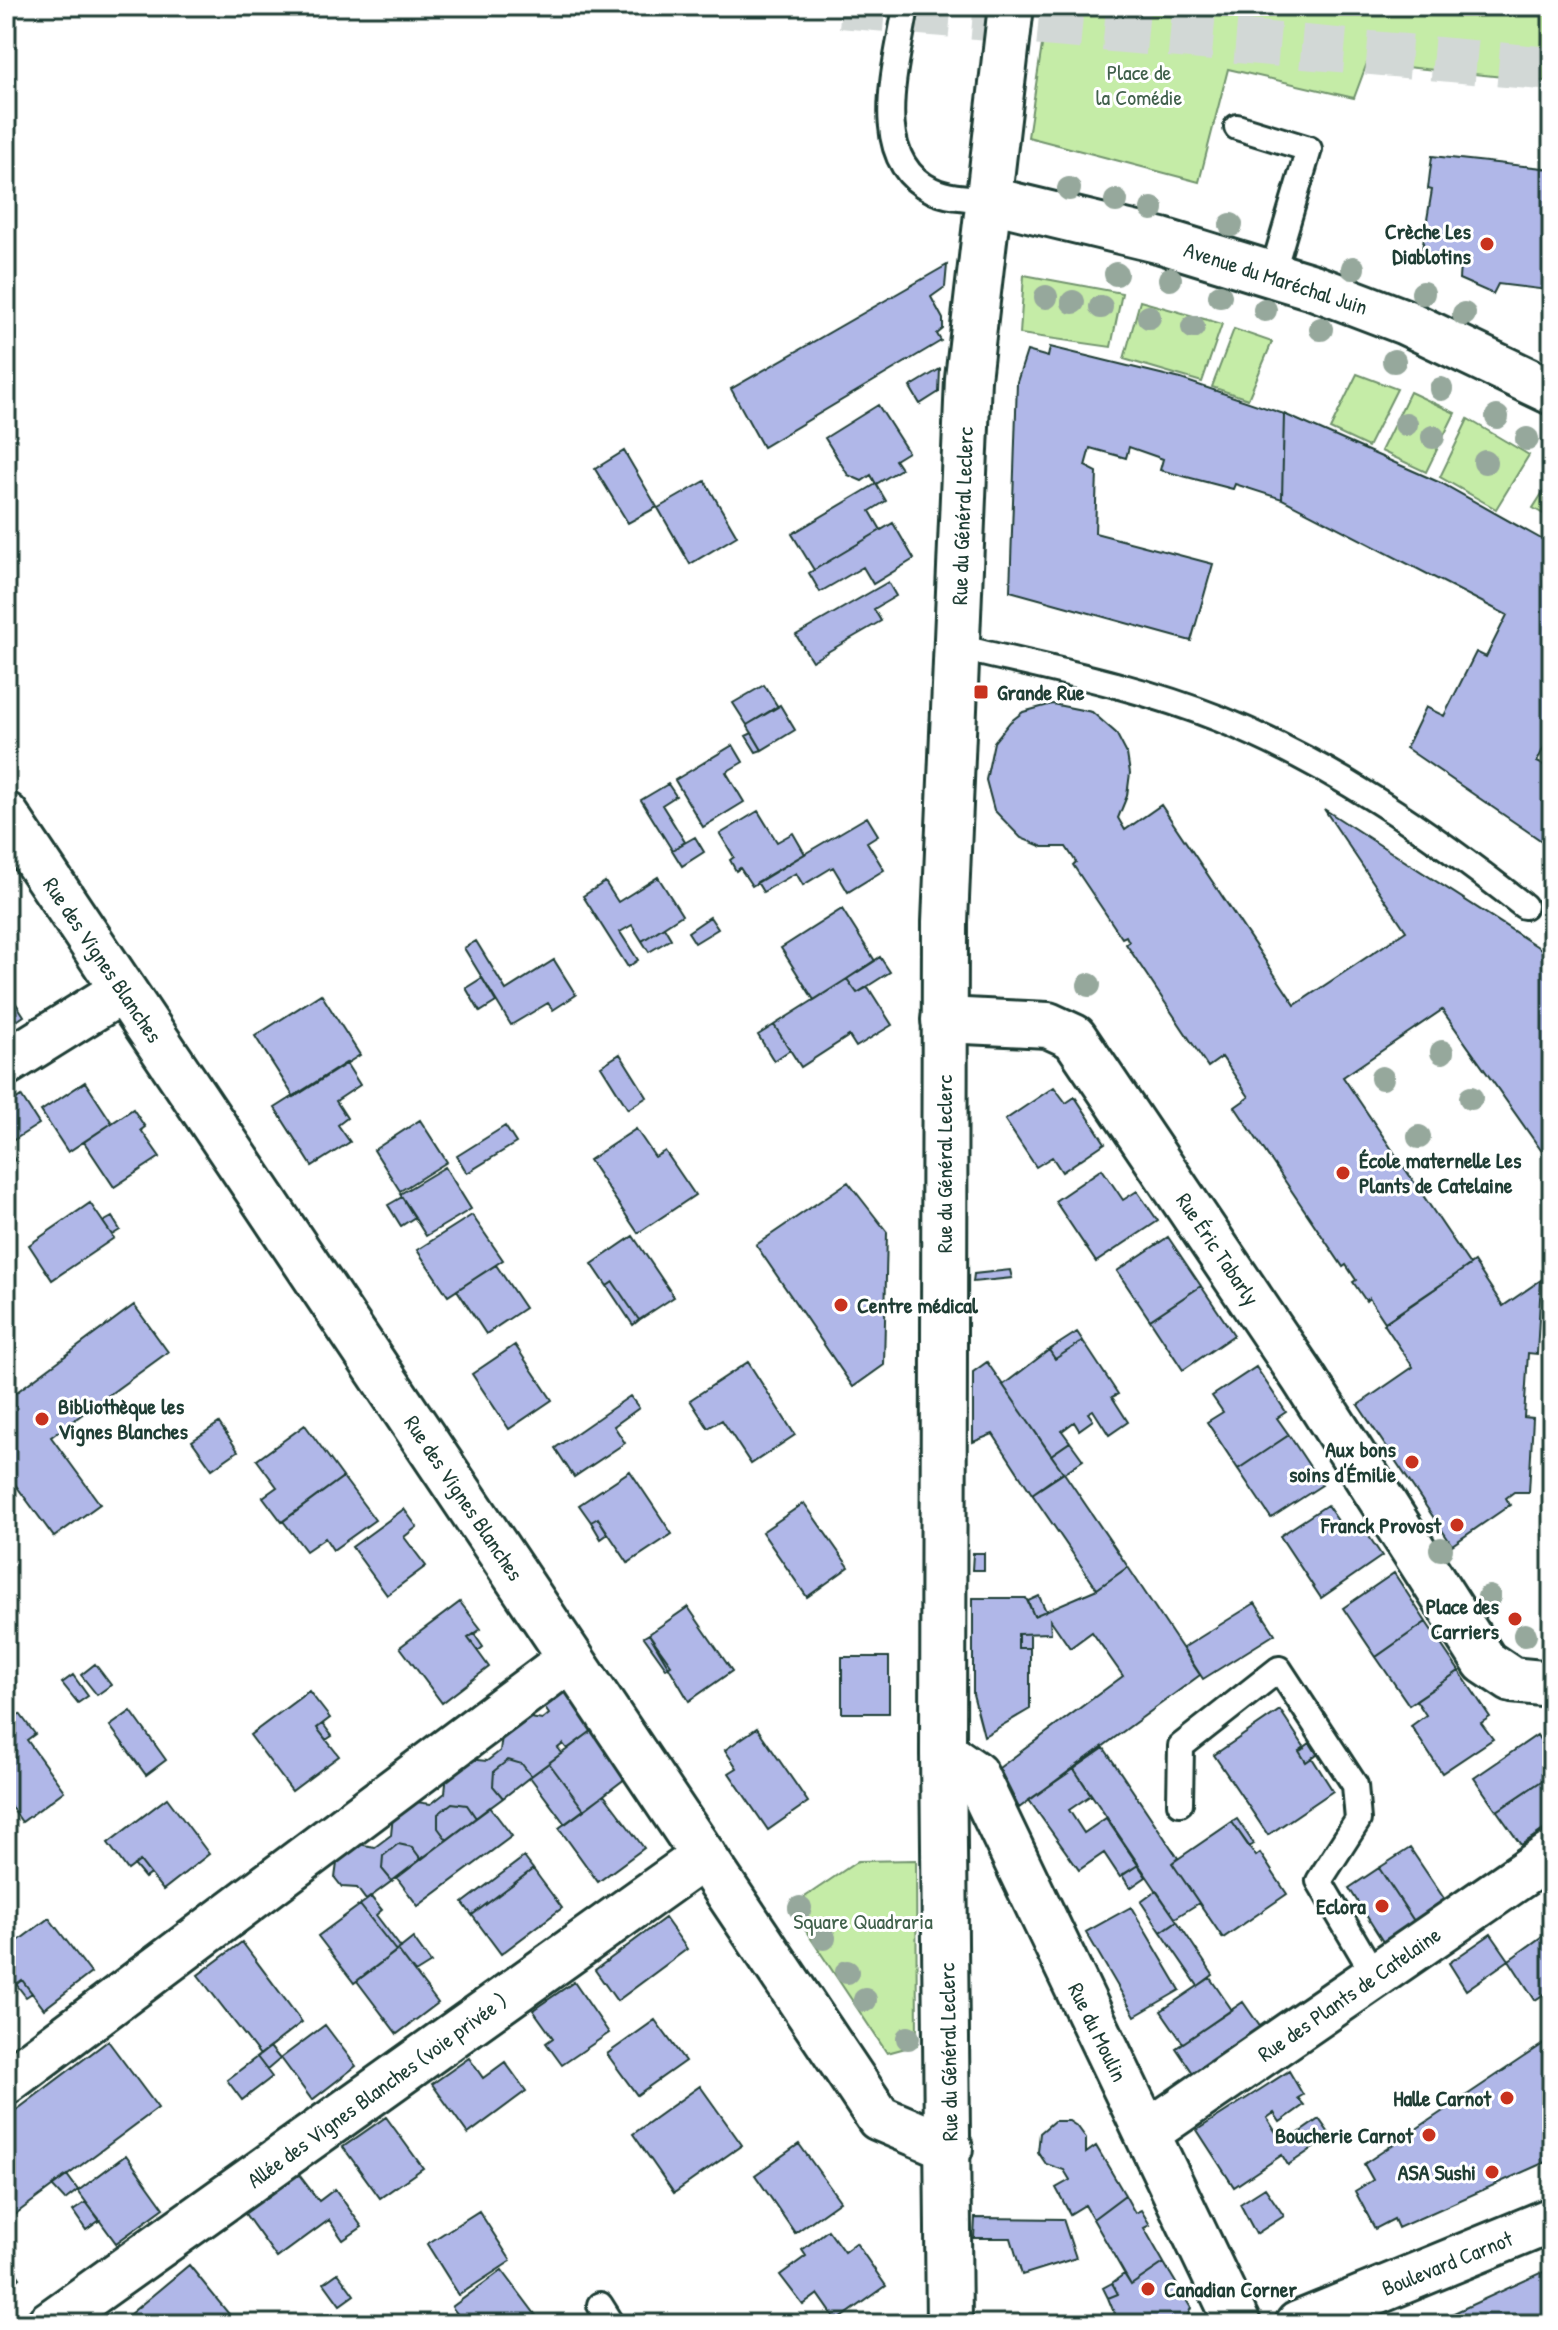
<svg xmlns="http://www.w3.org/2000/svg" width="1558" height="2330" viewBox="0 0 1558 2330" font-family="'Patrick Hand',sans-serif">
<rect width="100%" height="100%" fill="#fff"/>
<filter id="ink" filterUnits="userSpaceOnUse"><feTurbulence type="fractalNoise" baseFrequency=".0125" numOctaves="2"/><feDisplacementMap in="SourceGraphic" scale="16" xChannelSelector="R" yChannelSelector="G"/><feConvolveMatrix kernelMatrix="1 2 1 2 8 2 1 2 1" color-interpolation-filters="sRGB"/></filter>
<g filter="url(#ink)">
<path fill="#c5eca7" stroke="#72946e" stroke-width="2" d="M1048,6h504v76l-185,-19 -13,35 -126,-29 -29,113 -171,-45z
M1024,275l98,18 -11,54 -91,-13z
M1140,301l82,23 -20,58 -78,-23z
M1234,329l38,13 -24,57 -36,-12z
M1357,374l40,15 -29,58 -38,-18z
M1410,392l45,21 -29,59 -45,-21z
M1468,419l61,36 -33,54 -56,-32z
M1552,478v41l-19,-11z
M916,1860l1,185 -30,8 -97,-146 68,-46z"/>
<path fill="#b0b7e8" stroke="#1f3d34" stroke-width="2" d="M1432,156l120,13v155l-9,-5 5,-29 -50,-6 -5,10 -34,-15 1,-14 -40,-4 12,-71 -4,-1z
M947,265l-2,22 -14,10 12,22v10l-6,5 4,7 -178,106 -32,-58z
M1050,347l131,32 103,35 -2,85 -47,-15 -2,5 -73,-19 3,-11 -34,-12 -3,11 -36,-10 -5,18 12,6 -2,61 118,31 -22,77 -181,-50 7,-209 10,-31 21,6z
M940,369l-1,23 -19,12 -10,-17z
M878,405l30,47 -13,8 6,9 -25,15 -5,-9 -9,6 -14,-6 -23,-37z
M1284,414l159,70 109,61v206l-8,-4 -7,15 15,7v79l-146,-100 20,-41 18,9 32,-64 10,5 21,-42 -225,-116z
M624,451l33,56 -29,16 -33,-54z
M705,481l32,55 -47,28 -32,-56z
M876,484l10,17 -16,10 11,19 -67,40 -22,-36z
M893,523l21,36 -41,25 -10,-17 -43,25 -11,-19z
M888,582l8,14 -22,13 7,12 -69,40 -16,-26z
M764,685l14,22 -31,18 -14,-22z
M1052,704l40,8 24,21 11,21 3,19 -3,23 -9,22 7,12 36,-25 134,200 111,-74 -82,-122 228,147 -4,204 -106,-150 -99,67 127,188 -85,57 -16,-24 -3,3 -13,-19 3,-2 -10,-15 -3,2 -108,-160 14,-10 -27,-40 -14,10 -82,-123 3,-2 -3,-6 -4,2 -49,-73 3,-3 -10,-15h-23l-22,-9 -27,-28 -8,-30 8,-38 16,-20 13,-10z
M780,705l15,25 -33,20 -15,-25z
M752,733l10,17 -6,2 -10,-16z
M733,745l10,17 -17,10 18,30 -41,25 -28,-47z
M668,784l8,12 -14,9 23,37 -13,8 -31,-50z
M758,811l19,31 16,-9 12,21 -53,32 -12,-18 -4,3 -6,-11 4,-3 -14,-23z
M867,817l11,18 -11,7 17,28 -36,22 -15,-25 -30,18 -7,-12 -33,19 -6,-10z
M695,837l9,15 -22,14 -10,-16z
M658,877l24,38 -40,26 -10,-16 -12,7 18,28 -10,7 -45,-71 22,-14 13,20z
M842,909l33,52 -61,39 -33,-52z
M710,917l8,12 -23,14 -7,-11z
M664,927l7,12 -22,13 -7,-11z
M476,941l30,49 48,-30 22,35 -23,15 -5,-7 -37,22 -47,-77z
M880,957l10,15 -33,21 -10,-14z
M482,978l14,24 -16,10 -14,-24z
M847,979l10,14 11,-6 24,38 -36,22 -7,-11 -48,31 -27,-42z
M6,988l18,28 -18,12z
M321,994l39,61 -66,42 -39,-61z
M774,1025l16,25 -16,11 -16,-26z
M620,1054l27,43 -19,12 -27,-43z
M346,1063l14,22 -24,16 11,17 -9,7 12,17 -38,24 -37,-58z
M85,1082l27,41 -44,29 -27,-41z
M1054,1087l12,16 9,-6 30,46 -43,29 -10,-15 -16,10 -31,-47z
M21,1096l18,28 -33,21v-39z
M133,1109l12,18 -4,3 19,27 -46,30 -30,-45z
M420,1120l27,42 -47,29 -26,-41z
M505,1126l11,17 -49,30 -10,-17z
M636,1129l19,28 10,-6 30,44 -57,38 -49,-73z
M6,1146l9,14 -9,6z
M445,1167l26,42 -45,27 -26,-42z
M1102,1169l21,31 14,-9 21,30 -62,41 -41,-61z
M848,1182l39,50 -3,133 -31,22 -97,-142z
M402,1197l13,20 -14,9 -13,-21z
M90,1203l24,35 -62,42 -23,-35z
M472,1215l31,45 -55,36 -31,-46z
M112,1217l8,13 -8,5 -9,-13z
M633,1236l41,61 -35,23 -26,-38 -6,4 -15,-22z
M1168,1237l33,49 -51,34 -33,-49z
M1474,1262l29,44 38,-26 -4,74 -9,-1 -4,64 9,1 -4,74h-15l-8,6 4,7 -58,40 -94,-140 55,-38 -29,-43z
M496,1265l29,43 -39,26 -29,-44z
M1010,1270l2,8 -39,4 1,-8z
M613,1282l26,38 -6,5 -26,-39z
M1201,1286l33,49 -51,35 -33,-50z
M134,1305l34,47 -117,85 49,67 -46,33 -48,-65v-72z
M1077,1332l6,9 -28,18 -6,-9z
M1083,1341l35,53 -6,3 16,25 -19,13 -16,-25 -5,3 5,7 -14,10 -5,-8 -12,9 8,11 -19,13 -48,-70 46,-35 6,9z
M515,1345l37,55 -43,29 -37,-55z
M748,1362l47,73 -44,29 -29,-44 -14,8 -18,-28z
M987,1362l76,110 -31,22 -39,-60 -20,8v-70z
M1256,1367l30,45 -9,6 12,17 -51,34 -31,-47 16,-10 -11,-16z
M630,1396l9,12 -25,18 11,17 -51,34 -19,-29z
M219,1423l19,28 -26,18 -20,-28z
M305,1425l38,52 -61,45 -19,-25 14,-10 -20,-27z
M1289,1435l33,50 -51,33 -33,-49z
M1070,1442l13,18 -19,13 -13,-18z
M630,1471l42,63 -44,29 -30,-45 -7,4 -12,-17z
M1064,1473l64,94 -31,22 -65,-95z
M343,1477l32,43 -42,30 -8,-12 -19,13 -23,-30z
M804,1503l45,64 -42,30 -45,-65z
M1327,1505l21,30 14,-9 20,30 -61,42 -41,-62z
M404,1509l13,18 -13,10 22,29 -39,29 -35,-48z
M598,1518l10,16 -7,5 -10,-17z
M973,1553h11v17h-12z
M1128,1567l72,108 -181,133 -20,-40 124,-92 -31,-44 -22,16 -20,-29 1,14 -33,1v14h12v61l-46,27 -11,-42v-96h53l8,18 63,-27z
M1394,1573l32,49 -50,35 -33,-49z
M1039,1596l7,15 -12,5 -6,-15z
M460,1602l21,27 -13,9 21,29 -47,36 -42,-56z
M1255,1603l20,31 -72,45 -20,-31z
M688,1607l44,64 -43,30 -40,-67z
M1426,1622l33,49 -50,34 -33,-48z
M474,1634l9,13 -5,4 -10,-13z
M649,1634l22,31 -5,3 -22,-31z
M1018,1634h12v14h-12z
M842,1657h47v56h-47z
M95,1664l16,21 -14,10 -16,-20z
M1459,1671l31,46 -9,6 12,16 -51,34 -31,-47 15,-11 -10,-15z
M73,1675l15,21 -10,7 -16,-20z
M563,1683l30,47 -26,19 -4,-5 -5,4 4,5 -31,23 -9,-12 -14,-4 -14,11 -1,15 10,12 -27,20 -9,-13 -15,-2 -14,11v14l9,12 -26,19 -9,-12 -14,-3 -15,12 -1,13 10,12 -26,19 -9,-12 -15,-1 -7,-9 4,-30 7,-6 29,5 16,-12 3,-30 7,-5 30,4 14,-11 3,-29 9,-6 30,3 13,-10 4,-29 9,-7 29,5 7,-6 -13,-19z
M309,1691l21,27 -13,10 22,28 -47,35 -42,-56z
M1280,1710l25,38 -6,3 7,11 6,-4 21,33 -65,44 -54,-80z
M131,1711l35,49 -20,15 -36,-49z
M20,1714l15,20 -8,6 37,51 -42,31 -16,-22v-76z
M323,1724l9,12 -6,4 -9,-12z
M757,1728l51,74 -40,28 -39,-57 8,-5 -12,-18z
M593,1730l33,48 -42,32 -35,-47z
M1537,1735l15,24v15l-55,37 -23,-33z
M1310,1743l7,11 -11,8 -7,-11z
M1104,1748l74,110 -6,5 27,40 -24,15 -101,-149z
M508,1760l14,4 9,12 -28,22 -10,-12 1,-15z
M549,1763l35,47 -19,14 -35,-47z
M1074,1769l17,26 -22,15 15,23 22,-15 32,47 -18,12 -16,-24 -25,17 -50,-70z
M1552,1774v50l-31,21 -24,-34z
M604,1795l40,53 -46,34 -39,-54z
M167,1798l42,56 -46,36 -23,-29 -12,9 -20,-27z
M452,1803l15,2 9,13 -29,22 -9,-12v-14z
M490,1807l22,29 -94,70 -21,-28z
M1237,1819l17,25 -5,3 -17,-25z
M1232,1822l24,34 4,-3 27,41 -64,44 -51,-75z
M398,1844l14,3 9,12 -29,22 -10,-12 1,-13z
M1410,1848l37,55 -31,21 -37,-56z
M524,1857l9,12 -61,46 -9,-12z
M140,1861l10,13 -5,4 -11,-13z
M1138,1865l8,12 -16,11 -8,-13z
M1379,1868l37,56 -31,21 -36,-57z
M533,1869l29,39 -61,46 -29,-39z
M1156,1891l21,30 -16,11 -20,-30z
M371,1897l11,13 -6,5 25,33 -5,3 -36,-46z
M360,1905l36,46 -42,32 -36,-47z
M1131,1907l49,83 -45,26 -49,-84z
M49,1918l42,55 -47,36 -22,-29 -12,9 -4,-5v-34z
M665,1918l22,31 -70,52 -22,-31z
M1177,1921l36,54 -15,11 -37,-54z
M1548,1932l4,6v51l-17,11 -26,-40z
M1491,1934l18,26 -43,30 -17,-27z
M413,1938l18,25 -16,10 -17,-23z
M242,1942l60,80 -42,33 -62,-80z
M398,1950l40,53 -41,31 -40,-53z
M1210,1978l22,32 -49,33 -22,-32z
M22,1980l10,13 -6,4 -10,-13z
M574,1982l35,51 -47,32 -16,-22 7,-5 -20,-28z
M1243,2002l18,26 -68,45 -17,-25z
M655,2020l30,41 -48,34 -30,-41z
M325,2025l31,41 -44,34 -31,-42z
M1552,2038v121l-154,69 -4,-9 -19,10 -20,-38 18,-11 -9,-16z
M108,2041l50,67 -152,113v-103z
M270,2047l10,12 -13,11 -10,-13z
M257,2057l15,20 -30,23 -15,-20z
M469,2058l14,20 22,-16 21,29 -58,43 -36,-50z
M1289,2071l14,24 -5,3 6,7 -24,17 -6,-9 -7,5 16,26 36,-25 12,17 -43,29 -6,-10 -48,32 -37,-57z
M700,2086l42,59 -68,48 -41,-59z
M386,2117l37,51 -43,30 -37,-51z
M1054,2121h15l9,6 8,11v15l10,-7 29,49 -32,24 -8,-14 -15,9 -14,-26 14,-8 -6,-10 -18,-6 -8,-12 2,-19z
M799,2144l41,57 -45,32 -40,-58z
M126,2155l38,53 -48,35 -38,-52z
M297,2172l22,29 16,-12 27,38 -19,13 -14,-20 -52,38 -34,-47z
M67,2175l11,15 -13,10 -13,-14z
M1265,2188l19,28 -28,18 -16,-30z
M1125,2195l10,18 6,-3 9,15 -6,3 20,35 -33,22 -38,-66z
M86,2202l14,18 -14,10 -13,-19z
M479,2211l32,50 -52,34 -32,-51z
M975,2218l88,1 13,39 -54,17 -11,-37h-37z
M828,2230l16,22 12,-9 30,43 -49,35 -19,-27 -15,11 -23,-30 26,-19 -4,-6z
M6,2258l14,20 -14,12z
M1164,2263l27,45 -6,13 -73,3 -3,-6 6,-3 -7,-17 10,-4 -6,-11 12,-9 7,11z
M189,2265l48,59h-119z
M1552,2268v56h-122z
M502,2270l39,52 -76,2 -13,-17z
M338,2273l16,22 -14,10 -16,-22z
M1112,2283l6,11 -10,4 -5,-10z"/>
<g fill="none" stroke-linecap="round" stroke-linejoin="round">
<path stroke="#d2d8d6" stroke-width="44" stroke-dasharray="44 22" stroke-linecap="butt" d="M841,6l711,63"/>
<g stroke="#1f3d34" stroke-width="30">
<path id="service" d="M906,6c-8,56 -40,153 26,184 16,8 38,8 55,9
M1237,127l72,22 -37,125
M957,647c88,21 178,38 263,72 111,45 210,113 304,187
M1180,1803l1,-57 98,-77 76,116 3,35 -39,61 56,95
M600,2305l12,19"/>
</g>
<g stroke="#1f3d34" stroke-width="50">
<path id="minor" d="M987,199l175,42 151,46 92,35 147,70
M6,815l873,1303 71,30
M944,1020l104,5 26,12 229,340 182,285 27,18 40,4
M6,1063l117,-73
M943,1752l32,22 263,550
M6,2082l565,-424
M1147,2133l405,-279
M49,2324l655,-468
M1298,2324l254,-104"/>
</g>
<g stroke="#1f3d34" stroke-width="50">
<path id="tertiary" d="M949,2324l-6,-572 2,-830 23,-543 43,-373"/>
</g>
<use href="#service" stroke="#fff" stroke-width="24"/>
<use href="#minor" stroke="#fff" stroke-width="44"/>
<use href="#tertiary" stroke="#fff" stroke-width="44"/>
</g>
<g fill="#96a89c">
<circle cx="1069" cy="189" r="12"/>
<circle cx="1116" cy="201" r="12"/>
<circle cx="1152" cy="209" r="12"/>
<circle cx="1231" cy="225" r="12"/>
<circle cx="1353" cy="268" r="12"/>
<circle cx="1116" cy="274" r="12"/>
<circle cx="1170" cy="279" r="12"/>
<circle cx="1423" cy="293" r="12"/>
<circle cx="1220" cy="296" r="12"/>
<circle cx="1046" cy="297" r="12"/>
<circle cx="1073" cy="302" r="12"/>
<circle cx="1101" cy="307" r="12"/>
<circle cx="1265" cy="310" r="12"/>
<circle cx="1464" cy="314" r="12"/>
<circle cx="1149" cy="317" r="12"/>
<circle cx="1193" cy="327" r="12"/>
<circle cx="1321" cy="329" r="12"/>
<circle cx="1394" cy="361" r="12"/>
<circle cx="1441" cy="389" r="12"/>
<circle cx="1497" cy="417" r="12"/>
<circle cx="1406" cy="424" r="12"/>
<circle cx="1433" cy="437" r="12"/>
<circle cx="1527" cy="439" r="12"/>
<circle cx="1485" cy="462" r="12"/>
<circle cx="1089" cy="985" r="12"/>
<circle cx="1442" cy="1052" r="12"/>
<circle cx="1382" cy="1078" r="12"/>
<circle cx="1471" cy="1098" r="12"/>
<circle cx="1419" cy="1137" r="12"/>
<circle cx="1441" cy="1549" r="12"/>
<circle cx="1489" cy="1597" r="12"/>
<circle cx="1525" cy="1635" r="12"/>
<circle cx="800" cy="1908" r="12"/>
<circle cx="824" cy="1938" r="12"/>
<circle cx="847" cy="1972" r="12"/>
<circle cx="865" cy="2000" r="12"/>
<circle cx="908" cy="2038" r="12"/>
</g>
</g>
<g fill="#c8321e" stroke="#fff" stroke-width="3">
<circle cx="1487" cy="244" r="8"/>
<rect x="973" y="684" width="16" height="16" rx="4"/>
<circle cx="1343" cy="1173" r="8"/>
<circle cx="841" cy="1305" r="8"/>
<circle cx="42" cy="1419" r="8"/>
<circle cx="1412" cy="1462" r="8"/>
<circle cx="1457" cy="1525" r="8"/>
<circle cx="1515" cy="1619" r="8"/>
<circle cx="1382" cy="1906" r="8"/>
<circle cx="1507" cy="2098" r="8"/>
<circle cx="1429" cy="2135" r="8"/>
<circle cx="1492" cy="2172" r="8"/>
<circle cx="1148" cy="2289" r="8"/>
</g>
<g text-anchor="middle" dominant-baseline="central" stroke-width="6" stroke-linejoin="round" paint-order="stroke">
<g font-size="22" fill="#40604b" stroke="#fff">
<text x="1139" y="72">Place de<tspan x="1139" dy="25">la Comédie</tspan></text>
<text x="863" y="1921">Square Quadraria</text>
</g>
<g font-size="22" font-weight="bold" fill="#1f3d34" stroke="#fff" text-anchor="end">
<text x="1471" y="231">Crèche Les<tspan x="1471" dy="25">Diablotins</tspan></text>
<text x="997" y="692" text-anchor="start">Grande Rue</text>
<text x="1359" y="1160" text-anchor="start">École maternelle Les<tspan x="1359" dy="25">Plants de Catelaine</tspan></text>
<text x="857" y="1305" text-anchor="start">Centre médical</text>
<text x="58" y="1406" text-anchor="start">Bibliothèque les<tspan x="58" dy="25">Vignes Blanches</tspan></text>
<text x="1396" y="1449">Aux bons<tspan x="1396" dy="25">soins d'Émilie</tspan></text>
<text x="1441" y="1525">Franck Provost</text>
<text x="1499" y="1606">Place des<tspan x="1499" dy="25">Carriers</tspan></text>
<text x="1366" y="1906">Eclora</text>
<text x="1491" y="2098">Halle Carnot</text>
<text x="1413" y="2135">Boucherie Carnot</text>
<text x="1476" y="2172">ASA Sushi</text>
<text x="1164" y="2289" text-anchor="start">Canadian Corner</text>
</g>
<g font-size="22" fill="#1f3d34" stroke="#fff">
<text transform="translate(1276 278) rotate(18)">Avenue du Maréchal Juin</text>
<text transform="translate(962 516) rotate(-88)">Rue du Général Leclerc</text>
<text transform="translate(103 960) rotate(56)">Rue des Vignes Blanches</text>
<text transform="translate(944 1164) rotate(-90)">Rue du Général Leclerc</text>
<text transform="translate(1218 1249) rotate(56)">Rue Éric Tabarly</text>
<text transform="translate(464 1498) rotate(56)">Rue des Vignes Blanches</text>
<text transform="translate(1349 1994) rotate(-35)">Rue des Plants de Catelaine</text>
<text transform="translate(1098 2032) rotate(64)">Rue du Moulin</text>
<text transform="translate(948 2052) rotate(-91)">Rue du Général Leclerc</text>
<text transform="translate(377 2090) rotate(-36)">Allée des Vignes Blanches (voie privée )</text>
<text transform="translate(1447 2263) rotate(-22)">Boulevard Carnot</text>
</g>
</g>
<rect width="1558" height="2330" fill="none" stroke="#fff" stroke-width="32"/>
<rect x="16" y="16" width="1526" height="2298" fill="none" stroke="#1f3d34" stroke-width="3" filter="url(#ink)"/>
</svg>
